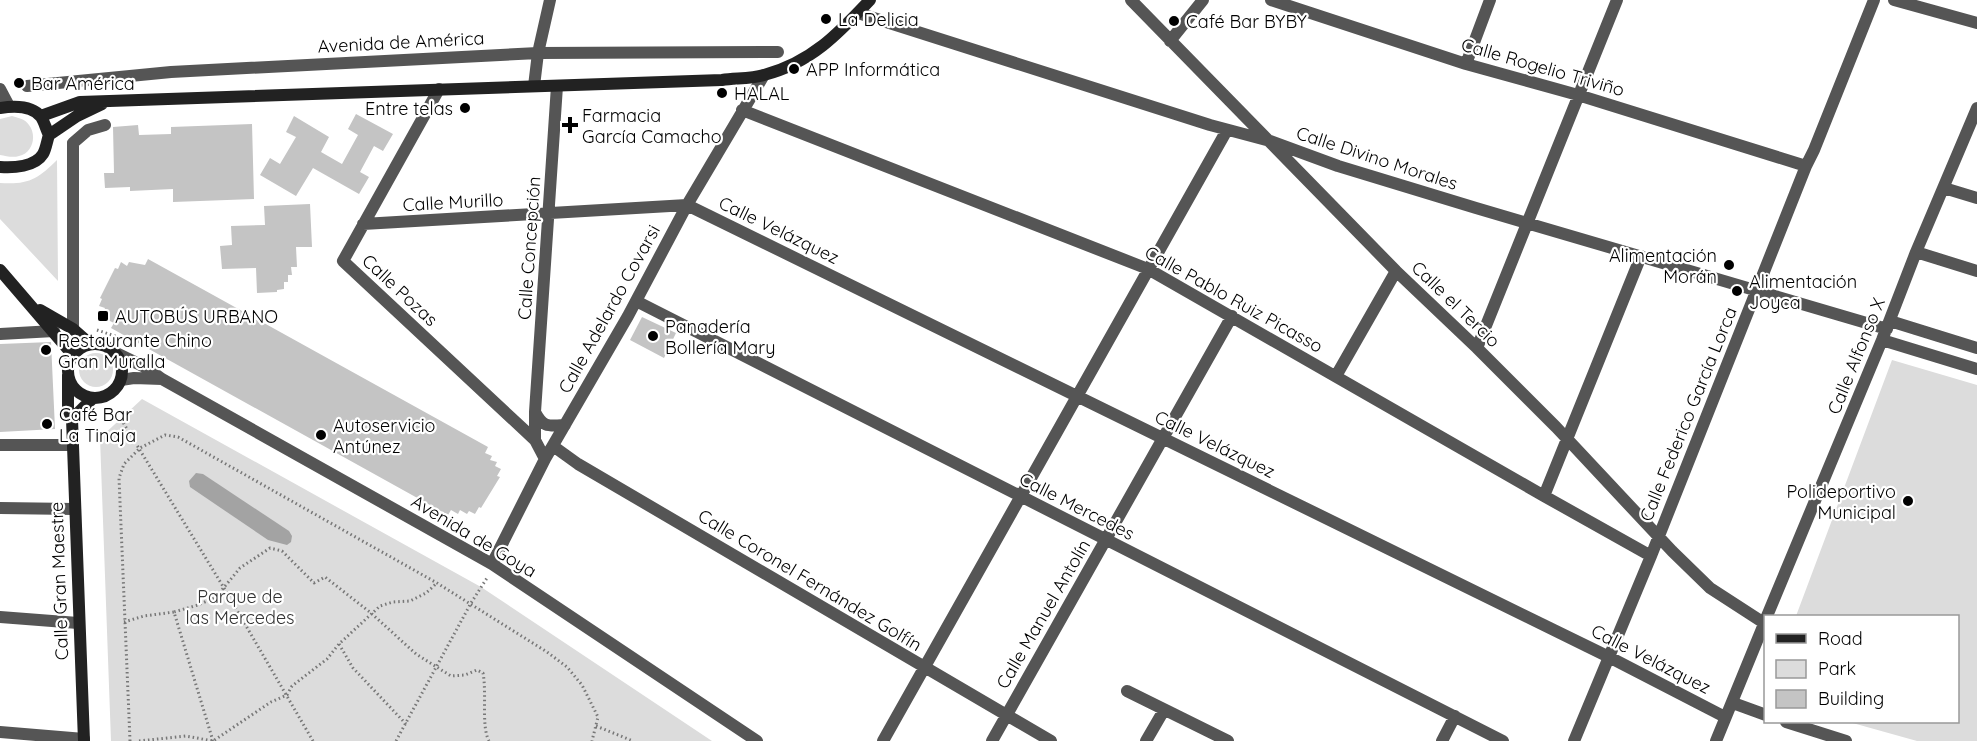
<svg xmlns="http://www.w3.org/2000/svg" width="1977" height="741" viewBox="0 0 1977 741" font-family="Quicksand,sans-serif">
<rect width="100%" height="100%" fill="#fff"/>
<path fill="#dcdcdc" d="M12,116c7,2 13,3 17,9 8,10 4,28 -10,31 -6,2 -13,0 -19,-1v-36z
M57,160l1,121 -58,-62v-36c28,2 38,-4 57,-23z
M79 370a17 17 0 1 1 34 0a17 17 0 1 1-34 0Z
M1892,360l85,25v356h-60l-68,-19h109v-106h-162z
M142,399l339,188 231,154h-601l-11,-303z"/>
<path fill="#a3a3a3" d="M196,473l7,1 86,57 3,5 -1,6 -4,3 -19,-5 -78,-53 -1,-6z"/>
<path fill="#c4c4c4" d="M356,114l37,20 -10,17 -9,-5 -14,26 9,5 -10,17 -46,-26 -17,28 -36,-21 10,-17 10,6 16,-27 -10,-5 8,-16 35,21 -8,15 21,12 16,-29 -10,-6z
M252,124l2,75 -81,3v-13l-43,2v-4l-25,1 -1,-15h10l-1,-46 25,-2 1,10 32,-1v-7z
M310,204l2,43h-16l1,20h-6l1,8h-4v7h-4v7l-7,1v2l-20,1 -1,-25 -34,1 -2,-23 12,-1 -1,-19 34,-1 -1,-19z
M148,259l340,188 -3,6 7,3 -2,4 7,2 -2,4 6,3 -4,7 3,1 -19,31 -2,-1 -4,7 -6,-3 -2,3 -7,-4 -2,4 -7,-4 -3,5 -337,-187 3,-5 -6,-3 2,-4 -7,-3 2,-5 -6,-2 3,-7 -2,-1 15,-30 3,1 3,-7 6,4 2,-4 16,3z
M642,317l34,16 -12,25 -34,-18z
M51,342l4,87 -55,3v-88z"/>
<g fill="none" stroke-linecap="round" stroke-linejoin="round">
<path stroke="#777" stroke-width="3" stroke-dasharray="1.5 3" stroke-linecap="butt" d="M97,330l18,6 6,4
M121,419l103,169 89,153
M124,622l20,-6 30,-4
M339,644l14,24 53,56
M596,726l37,15
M130,741l-11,-263 5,-14 16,-16 25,-13 13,2 259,146 110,69 20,15 15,18 16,32 -6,24
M139,741l47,-5 27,5 58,-39 16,-7 5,-9 35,-27 12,-15 41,-38 13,-4 17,-1 16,-8 11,-10
M213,741l-39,-129 24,-7 18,-8 24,-29 30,-20 12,3 32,32 11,-6 46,36 45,41 35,22 14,-1 12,-5 6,3c4,21 -2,53 6,68
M396,741l75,-138 16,-25"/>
<path stroke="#555" stroke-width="12" d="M1131,0l265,271 81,77 79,79 116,124 38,37 54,35
M1271,0l195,64 112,31 228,71
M1894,0l83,23
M858,13l352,112 60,16 68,25 138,42 411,121
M1170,41l33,-41
M1466,64l24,-64
M27,86l144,-14 367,-19 240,-1
M534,86l4,-33 12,-53
M0,89l9,17
M439,89l-96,172 192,179 10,19
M742,110l406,159 396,227 107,60
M1944,188l33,10
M363,224l324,-19 922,452 116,60
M1916,252l61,19
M636,301l867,440
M1890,321l87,27
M73,329v-186l15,-13 17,-5
M0,334l54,-3
M1882,340l95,29
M1477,348l140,-348
M116,353l31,15 15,11 330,185 265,177
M1336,376l60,-105
M121,380l13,-2 28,1
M535,412c8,16 14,14 30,13
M535,440v-28l22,-326
M0,445h72
M553,446l25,18 473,277
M1544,496l97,-240
M0,508l74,1
M492,564l53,-105 83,-143 59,-111 77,-130
M1767,616l115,-276 34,-88 61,-144
M0,617l78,6
M1127,691l101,50
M1733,703l33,12
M1786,722l60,19
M0,732l84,7
M883,741l344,-611
M992,741l240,-425
M1146,741l18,-31
M1442,741l13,-25
M1574,741l77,-185 155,-390 8,-16 60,-150
M1716,741l50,-122"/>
<path stroke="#222" stroke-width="12" d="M0,108c13,-2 32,-3 41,9 3,4 5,12 8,18 -2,6 -3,14 -6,19 -8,13 -30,14 -43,13
M41,116l39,-14 642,-22c14,-2 29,-1 42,-5 47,-12 75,-42 106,-75
M49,135l28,-19 25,-12
M0,270l73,85
M40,310l33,19 17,15
M68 371a27 27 0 1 1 54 0a27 27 0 1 1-54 0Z
M68,375v34l4,10 12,322
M72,419l21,-21"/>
</g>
<g fill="#000" stroke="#fff" stroke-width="2">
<circle cx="826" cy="19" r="6"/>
<circle cx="1174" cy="21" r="6"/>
<circle cx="794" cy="69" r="6"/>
<circle cx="19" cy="83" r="6"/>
<circle cx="722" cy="93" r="6"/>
<circle cx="465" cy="108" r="6"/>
<path d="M567 116h6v6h6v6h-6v6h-6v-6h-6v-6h6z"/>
<circle cx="1729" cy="265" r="6"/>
<circle cx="1737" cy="291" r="6"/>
<rect x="97" y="310" width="12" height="12" rx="3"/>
<circle cx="653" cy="336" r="6"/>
<circle cx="46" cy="350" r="6"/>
<circle cx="47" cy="424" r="6"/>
<circle cx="321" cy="435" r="6"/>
<circle cx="1908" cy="501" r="6"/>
</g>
<g text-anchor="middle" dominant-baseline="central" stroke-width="4.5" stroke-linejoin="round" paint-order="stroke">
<g font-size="18" fill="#000" stroke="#fff" text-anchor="start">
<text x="838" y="19">La Delicia</text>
<text x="1186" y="21">Café Bar BYBY</text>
<text x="806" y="69">APP Informática</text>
<text x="31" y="83">Bar América</text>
<text x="734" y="93">HALAL</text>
<text x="453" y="108" text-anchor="end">Entre telas</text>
<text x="582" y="115">Farmacia<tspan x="582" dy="21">García Camacho</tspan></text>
<text x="1717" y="255" text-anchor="end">Alimentación<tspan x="1717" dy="21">Morán</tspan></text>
<text x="1749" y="281">Alimentación<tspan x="1749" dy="21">Joyca</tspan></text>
<text x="115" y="316">AUTOBÚS URBANO</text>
<text x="665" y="326">Panadería<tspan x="665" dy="21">Bollería Mary</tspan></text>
<text x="58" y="340">Restaurante Chino<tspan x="58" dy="21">Gran Muralla</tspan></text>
<text x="59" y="414">Café Bar<tspan x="59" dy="21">La Tinaja</tspan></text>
<text x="333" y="425">Autoservicio<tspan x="333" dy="21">Antúnez</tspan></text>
<text x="1896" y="491" text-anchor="end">Polideportivo<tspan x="1896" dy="21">Municipal</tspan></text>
</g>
<g font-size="18" fill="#000" stroke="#fff">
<text transform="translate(401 42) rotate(-3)">Avenida de América</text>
<text transform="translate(1543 67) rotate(16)">Calle Rogelio Triviño</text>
<text transform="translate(1377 158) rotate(18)">Calle Divino Morales</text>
<text transform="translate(453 202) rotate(-3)">Calle Murillo</text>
<text transform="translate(779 230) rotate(26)">Calle Velázquez</text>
<text transform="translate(529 248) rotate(-86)">Calle Concepción</text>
<text transform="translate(400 290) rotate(43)">Calle Pozas</text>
<text transform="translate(1234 299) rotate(29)">Calle Pablo Ruiz Picasso</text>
<text transform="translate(1456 304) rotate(44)">Calle el Tercio</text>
<text transform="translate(609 309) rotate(-61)">Calle Adelardo Covarsi</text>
<text transform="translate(1856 356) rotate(-68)">Calle Alfonso X</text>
<text transform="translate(1688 414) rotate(-68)">Calle Federico García Lorca</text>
<text transform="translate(1215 444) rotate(26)">Calle Velázquez</text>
<text transform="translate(1077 506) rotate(27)">Calle Mercedes</text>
<text transform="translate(474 536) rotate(31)">Avenida de Goya</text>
<text transform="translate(810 580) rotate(31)">Calle Coronel Fernández Golfín</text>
<text transform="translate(59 581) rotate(-92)">Calle Gran Maestre</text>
<text transform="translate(1043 614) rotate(-60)">Calle Manuel Antolín</text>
<text transform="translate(1651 659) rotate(27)">Calle Velázquez</text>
</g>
<g font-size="18" fill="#333" stroke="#fff">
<text x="240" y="596">Parque de<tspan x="240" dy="21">las Mercedes</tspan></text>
</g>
</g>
<rect x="1764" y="615" width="195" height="108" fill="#ffffff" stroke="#999999" stroke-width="1.5"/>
<rect x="1776" y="634" width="30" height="9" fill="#222222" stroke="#999999" stroke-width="1.5"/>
<text x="1818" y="645" font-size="18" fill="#000000">Road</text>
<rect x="1776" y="660" width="30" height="18" fill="#dcdcdc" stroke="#999999" stroke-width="1.5"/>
<text x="1818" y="675" font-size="18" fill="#000000">Park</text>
<rect x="1776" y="690" width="30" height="18" fill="#c4c4c4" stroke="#999999" stroke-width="1.5"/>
<text x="1818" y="705" font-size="18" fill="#000000">Building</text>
</svg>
